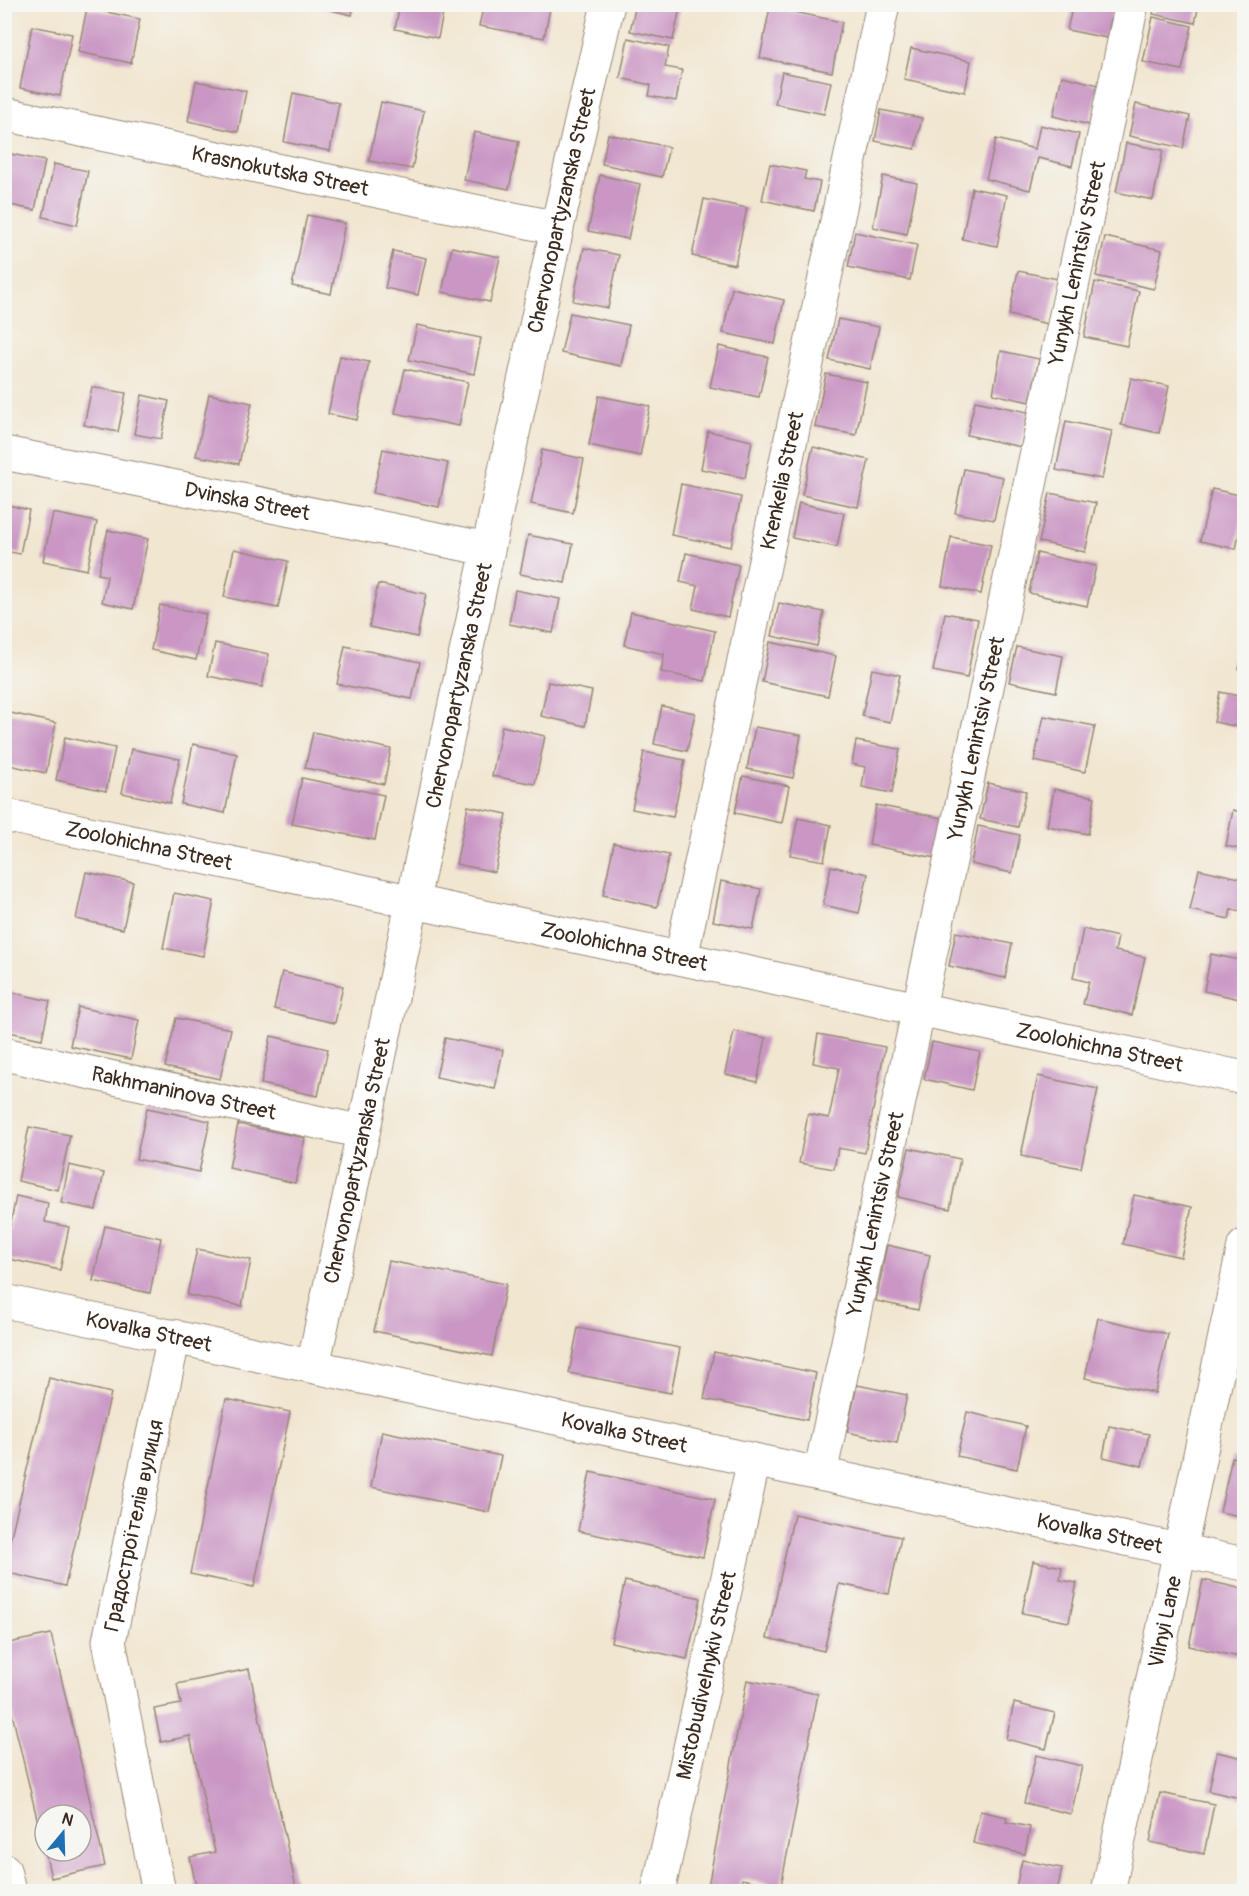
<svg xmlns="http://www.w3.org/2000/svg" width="1249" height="1896" viewBox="0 0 1249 1896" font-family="Pangolin,sans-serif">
<rect width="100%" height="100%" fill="#f6f6f2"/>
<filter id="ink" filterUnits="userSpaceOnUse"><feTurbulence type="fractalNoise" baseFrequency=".0167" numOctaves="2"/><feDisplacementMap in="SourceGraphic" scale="12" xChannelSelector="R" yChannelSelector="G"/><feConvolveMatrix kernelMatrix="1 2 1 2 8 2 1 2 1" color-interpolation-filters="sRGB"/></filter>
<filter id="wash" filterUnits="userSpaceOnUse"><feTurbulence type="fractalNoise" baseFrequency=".008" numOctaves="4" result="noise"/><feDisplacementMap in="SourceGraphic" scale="24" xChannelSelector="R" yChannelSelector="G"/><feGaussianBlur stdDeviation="1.35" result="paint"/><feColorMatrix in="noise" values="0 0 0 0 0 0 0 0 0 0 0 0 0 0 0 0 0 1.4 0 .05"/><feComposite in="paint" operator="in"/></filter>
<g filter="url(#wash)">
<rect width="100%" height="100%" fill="#f1e6d0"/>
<g id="blocks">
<path fill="#ca97c5" d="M305,4h49l-2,11z
M400,4h45l-7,34 -43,-9z
M484,4h67l-7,34 -65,-12z
M636,4h45l-8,36 -43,-9z
M1073,4h41l-7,34 -40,-8z
M1155,4h44l-4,19 -42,-9z
M770,7l72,15 -10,50 -72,-14z
M87,8l53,11 -9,44 -53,-11z
M1153,17l39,9 -10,44 -39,-8z
M32,26l40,8 -12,62 -40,-8z
M628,38l41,9 -4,20 17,3 -6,31 -27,-5 2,-11 -31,-7z
M911,48l60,13 -6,31 -61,-13z
M782,72l49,10 -7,32 -49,-10z
M1062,76l37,9 -10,40 -36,-9z
M196,81l50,10 -8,41 -50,-11z
M293,93l46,10 -9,48 -46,-9z
M381,102l43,9 -12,58 -43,-8z
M1136,104l54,12 -7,32 -54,-12z
M881,110l41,8 -7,31 -40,-8z
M1040,125l39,9 -7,32 -34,-8 -8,32 -44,-11 10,-40 39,10z
M474,132l45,9 -10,48 -45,-9z
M608,134l61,13 -7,30 -60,-13z
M1126,143l37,7 -10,50 -37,-8z
M6,153l39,8 -10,49 -31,-6z
M54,164l34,7 -11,54 -34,-8z
M770,164l36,7 -2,8 16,3 -6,29 -52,-11z
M600,175l40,9 -12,55 -40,-8z
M883,176l34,7 -10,51 -34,-7z
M972,188l35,7 -10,51 -35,-7z
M704,199l43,9 -12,57 -43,-9z
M307,215l38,8 -14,71 -39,-8z
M855,232l62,13 -7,35 -62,-13z
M1105,237l57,13 -8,39 -58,-13z
M452,247l48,10 -10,45 -48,-10z
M584,248l35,7 -11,53 -35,-7z
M393,251l33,7 -8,37 -33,-7z
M1018,271l40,8 -10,45 -39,-9z
M1095,282l44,9 -12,55 -43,-9z
M732,288l52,12 -9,44 -52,-11z
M570,313l59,12 -8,41 -60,-13z
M838,319l41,8 -9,42 -41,-9z
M417,325l64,13 -7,36 -65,-14z
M719,346l49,11 -9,40 -49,-10z
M1001,351l38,8 -9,43 -37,-8z
M340,356l29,6 -12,58 -29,-6z
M405,369l63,13 -9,44 -64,-13z
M826,374l41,8 -11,53 -41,-8z
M1131,378l38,8 -10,47 -38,-8z
M92,387l34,6 -8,39 -34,-7z
M209,394l43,9 -13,61 -43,-8z
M142,395l27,6 -8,38 -27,-5z
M599,396l51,10 -10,50 -51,-11z
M975,401l53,11 -7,35 -54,-12z
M1066,421l46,10 -10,48 -46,-9z
M708,431l44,10 -7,37 -44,-9z
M813,447l56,13 -11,47 -56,-12z
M383,449l65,14 -9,44 -66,-14z
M542,450l42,9 -11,54 -42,-9z
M964,469l39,8 -9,43 -39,-7z
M681,484l60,13 -10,50 -60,-12z
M1212,489l32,7v12l-8,41 -36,-8z
M1050,493l46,10 -11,49 -46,-10z
M799,503l45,10 -7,34 -45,-9z
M4,504l25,6 -9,44 -16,-3z
M53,513l44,9 -10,48 -44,-9z
M108,530l40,9 -15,70 -31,-7 5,-26 -9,-2z
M528,535l45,9 -8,39 -45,-9z
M951,537l40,8 -10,49 -39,-8z
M234,549l54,12 -10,47 -54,-11z
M686,553l53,12 -11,52 -35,-8 5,-23 -18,-4z
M1037,553l59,13 -9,40 -58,-13z
M378,584l48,10 -9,43 -48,-10z
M515,590l45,9 -7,34 -44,-9z
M779,603l45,9 -7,34 -45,-10z
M160,605l46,9 -10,46 -45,-10z
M631,612l84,19 -10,50 -44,-9 3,-18 -40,-9z
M945,613l33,6 -11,59 -34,-7z
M770,642l66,14 -8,40 -66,-14z
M215,643l54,11 -7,33 -54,-11z
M345,646l75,16 -8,37 -75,-15z
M1017,647l46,9 -7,36 -47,-10z
M1244,647v23l-5,-1z
M872,669l28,6 -10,47 -28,-6z
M548,682l44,9 -7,35 -44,-10z
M1220,692l24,5v31l-30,-6z
M662,706l33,7 -8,38 -33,-7z
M6,712l50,11 -10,50 -42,-9z
M1044,716l51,10 -10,46 -51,-11z
M502,726l43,10 -10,48 -43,-8z
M755,727l46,8 -8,43 -46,-9z
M313,732l78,17 -7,35 -79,-16z
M65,737l50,11 -9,43 -50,-11z
M856,741l44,8 -8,44 -30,-6 3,-20 -13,-3z
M193,744l44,10 -12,59 -44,-9z
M131,749l49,10 -10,44 -48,-10z
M644,752l41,8 -12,57 -41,-8z
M743,776l46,10 -7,37 -47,-10z
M302,778l82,17 -9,45 -83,-16z
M988,783l38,8 -8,36 -38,-8z
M1054,789l41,8 -7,37 -41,-8z
M876,805l67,13 -7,40 -67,-13z
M468,806l39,8 -12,58 -39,-8z
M1233,810l11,3v37l-18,-4z
M798,818l33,7 -7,36 -34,-6z
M978,826l42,9 -8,38 -41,-9z
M614,843l55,12 -12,52 -54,-12z
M831,866l37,8 -9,39 -36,-8z
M1199,869l45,10v33l-13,-3 -2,10 -39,-9z
M86,872l47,10 -10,47 -47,-10z
M721,881l40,8 -8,40 -40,-8z
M174,893l40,8 -11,55 -40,-8z
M1083,929l35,8 -3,14 30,6 -13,58 -49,-11 6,-22 -16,-4z
M956,932l56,12 -7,34 -56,-12z
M1211,954l33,7v39l-40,-9z
M282,972l61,14 -8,37 -61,-14z
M6,991l44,10 -8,38 -38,-8z
M78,1007l61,13 -8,39 -61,-13z
M176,1018l55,11 -11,50 -55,-12z
M734,1031l32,7 -9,44 -32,-8z
M818,1034l67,13 -20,106 -27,-5 -4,21 -35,-6 9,-49 21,4 10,-50 -26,-5z
M271,1036l57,13 -10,47 -57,-12z
M445,1038l58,12 -8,39 -59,-12z
M932,1042l48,10 -8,38 -48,-11z
M1038,1076l60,13 -17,79 -60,-12z
M147,1108l63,13 -11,51 -63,-13z
M238,1124l67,14 -10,45 -66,-15z
M29,1127l41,8 -12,55 -40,-9z
M909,1148l51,11 -10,50 -52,-12z
M69,1165l35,8 -8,37 -35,-7z
M1134,1195l58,12 -11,50 -58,-13z
M16,1196l32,7 -3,19 24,5 -9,43 -56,-12z
M105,1226l56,12 -11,55 -57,-12z
M887,1245l43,10 -12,55 -42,-9z
M197,1249l54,11 -9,46 -55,-11z
M389,1261l117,23 -14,72 -118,-25z
M1098,1318l70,16 -13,59 -70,-15z
M578,1328l102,20 -9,45 -102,-20z
M714,1352l102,21 -9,47 -103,-21z
M49,1378l62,15 -46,193 -61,-14v-7z
M857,1385l50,10 -10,48 -50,-11z
M226,1399l64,13 -36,175 -64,-13z
M967,1412l59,14 -9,43 -60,-13z
M1109,1426l40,8 -7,32 -39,-9z
M382,1431l119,25 -12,56 -118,-25z
M1232,1457l12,2v58l-24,-5z
M590,1472l125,27 -12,58 -125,-26z
M794,1514l107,23 -12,57 -50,-10 -15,67 -57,-13z
M1033,1561l29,6 -2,13 17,3 -8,39 -47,-9z
M1203,1580l41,9v69l-55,-12z
M625,1581l76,17 -14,61 -76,-17z
M51,1634l54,232 -54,12 -6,-27h36v-36h-36l-1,33 -40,-168v-36z
M249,1669l48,223h-100l-7,-35 25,-5 -25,-116 -29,6 -7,-33 27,-5 -4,-20z
M747,1680l71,14 -37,192 -39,-7 -3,13h-32z
M1014,1703l41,10 -9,36 -40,-10z
M1217,1752l27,6v41l-35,-8z
M1036,1755l46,11 -11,48 -47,-11z
M1160,1793l54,11 -10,50 -54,-12z
M980,1811l27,6 -1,5 24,5 -5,27 -52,-11z
M1022,1860l40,8 -5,24h-42z"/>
</g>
</g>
<g filter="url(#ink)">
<use href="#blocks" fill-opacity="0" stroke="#968877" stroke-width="1.5"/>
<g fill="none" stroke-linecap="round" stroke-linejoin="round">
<g stroke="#968877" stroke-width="35">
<g id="minor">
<path id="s1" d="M4,114l553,114"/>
<path id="s2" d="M4,453l484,96"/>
<path id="s3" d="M4,815l1240,263"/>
<path id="s4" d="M681,958l202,-954"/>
<path id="s5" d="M4,1054l359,78"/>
<path id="s6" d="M4,1301l1240,263"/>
<path id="s7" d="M313,1366l244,-1138 51,-224"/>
<path id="s8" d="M820,1474l312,-1470"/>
<path d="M4,1870l5,22"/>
<path id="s9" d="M159,1892l-50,-251 65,-305"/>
<path id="s10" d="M658,1892l96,-432"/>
<path id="s11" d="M1108,1892l136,-646"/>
</g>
</g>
<use href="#minor" stroke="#fff" stroke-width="33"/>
</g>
</g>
<g text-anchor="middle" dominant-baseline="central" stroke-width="5" stroke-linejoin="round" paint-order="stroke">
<g font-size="21" fill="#3b2a1e" stroke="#f6f6f2">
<text stroke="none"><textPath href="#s1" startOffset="282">Krasnokutska Street</textPath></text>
<text stroke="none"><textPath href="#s7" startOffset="1182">Chervonopartyzanska Street</textPath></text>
<text stroke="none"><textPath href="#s8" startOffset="1238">Yunykh Lenintsiv Street</textPath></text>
<text stroke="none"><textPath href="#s4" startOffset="488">Krenkelia Street</textPath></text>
<text stroke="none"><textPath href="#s2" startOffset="248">Dvinska Street</textPath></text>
<text stroke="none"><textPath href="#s7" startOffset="696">Chervonopartyzanska Street</textPath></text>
<text stroke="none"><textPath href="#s8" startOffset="752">Yunykh Lenintsiv Street</textPath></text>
<text stroke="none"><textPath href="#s3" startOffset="148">Zoolohichna Street</textPath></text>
<text stroke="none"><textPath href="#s3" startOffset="634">Zoolohichna Street</textPath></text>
<text stroke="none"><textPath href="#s3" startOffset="1120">Zoolohichna Street</textPath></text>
<text stroke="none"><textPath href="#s5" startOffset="184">Rakhmaninova Street</textPath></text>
<text stroke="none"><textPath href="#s7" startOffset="210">Chervonopartyzanska Street</textPath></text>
<text stroke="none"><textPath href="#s8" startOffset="266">Yunykh Lenintsiv Street</textPath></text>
<text stroke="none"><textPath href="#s6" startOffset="148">Kovalka Street</textPath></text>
<text stroke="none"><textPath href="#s6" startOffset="634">Kovalka Street</textPath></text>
<text stroke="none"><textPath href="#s9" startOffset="374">Градостроїтелiв вулиця</textPath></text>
<text stroke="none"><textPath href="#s6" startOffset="1120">Kovalka Street</textPath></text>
<text stroke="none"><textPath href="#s11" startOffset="276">Vilnyi Lane</textPath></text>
<text stroke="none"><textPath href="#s10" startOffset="222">Mistobudivelnykiv Street</textPath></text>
</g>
</g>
<rect width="1249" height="1896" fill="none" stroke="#f6f6f2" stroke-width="24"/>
<g transform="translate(63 1833) rotate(19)"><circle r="28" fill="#f6f6f2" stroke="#aba49d" stroke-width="1.5"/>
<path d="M0-4.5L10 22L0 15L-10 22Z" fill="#1f6fb2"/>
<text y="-9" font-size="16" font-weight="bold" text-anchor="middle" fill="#3b2a1e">N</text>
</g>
</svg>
